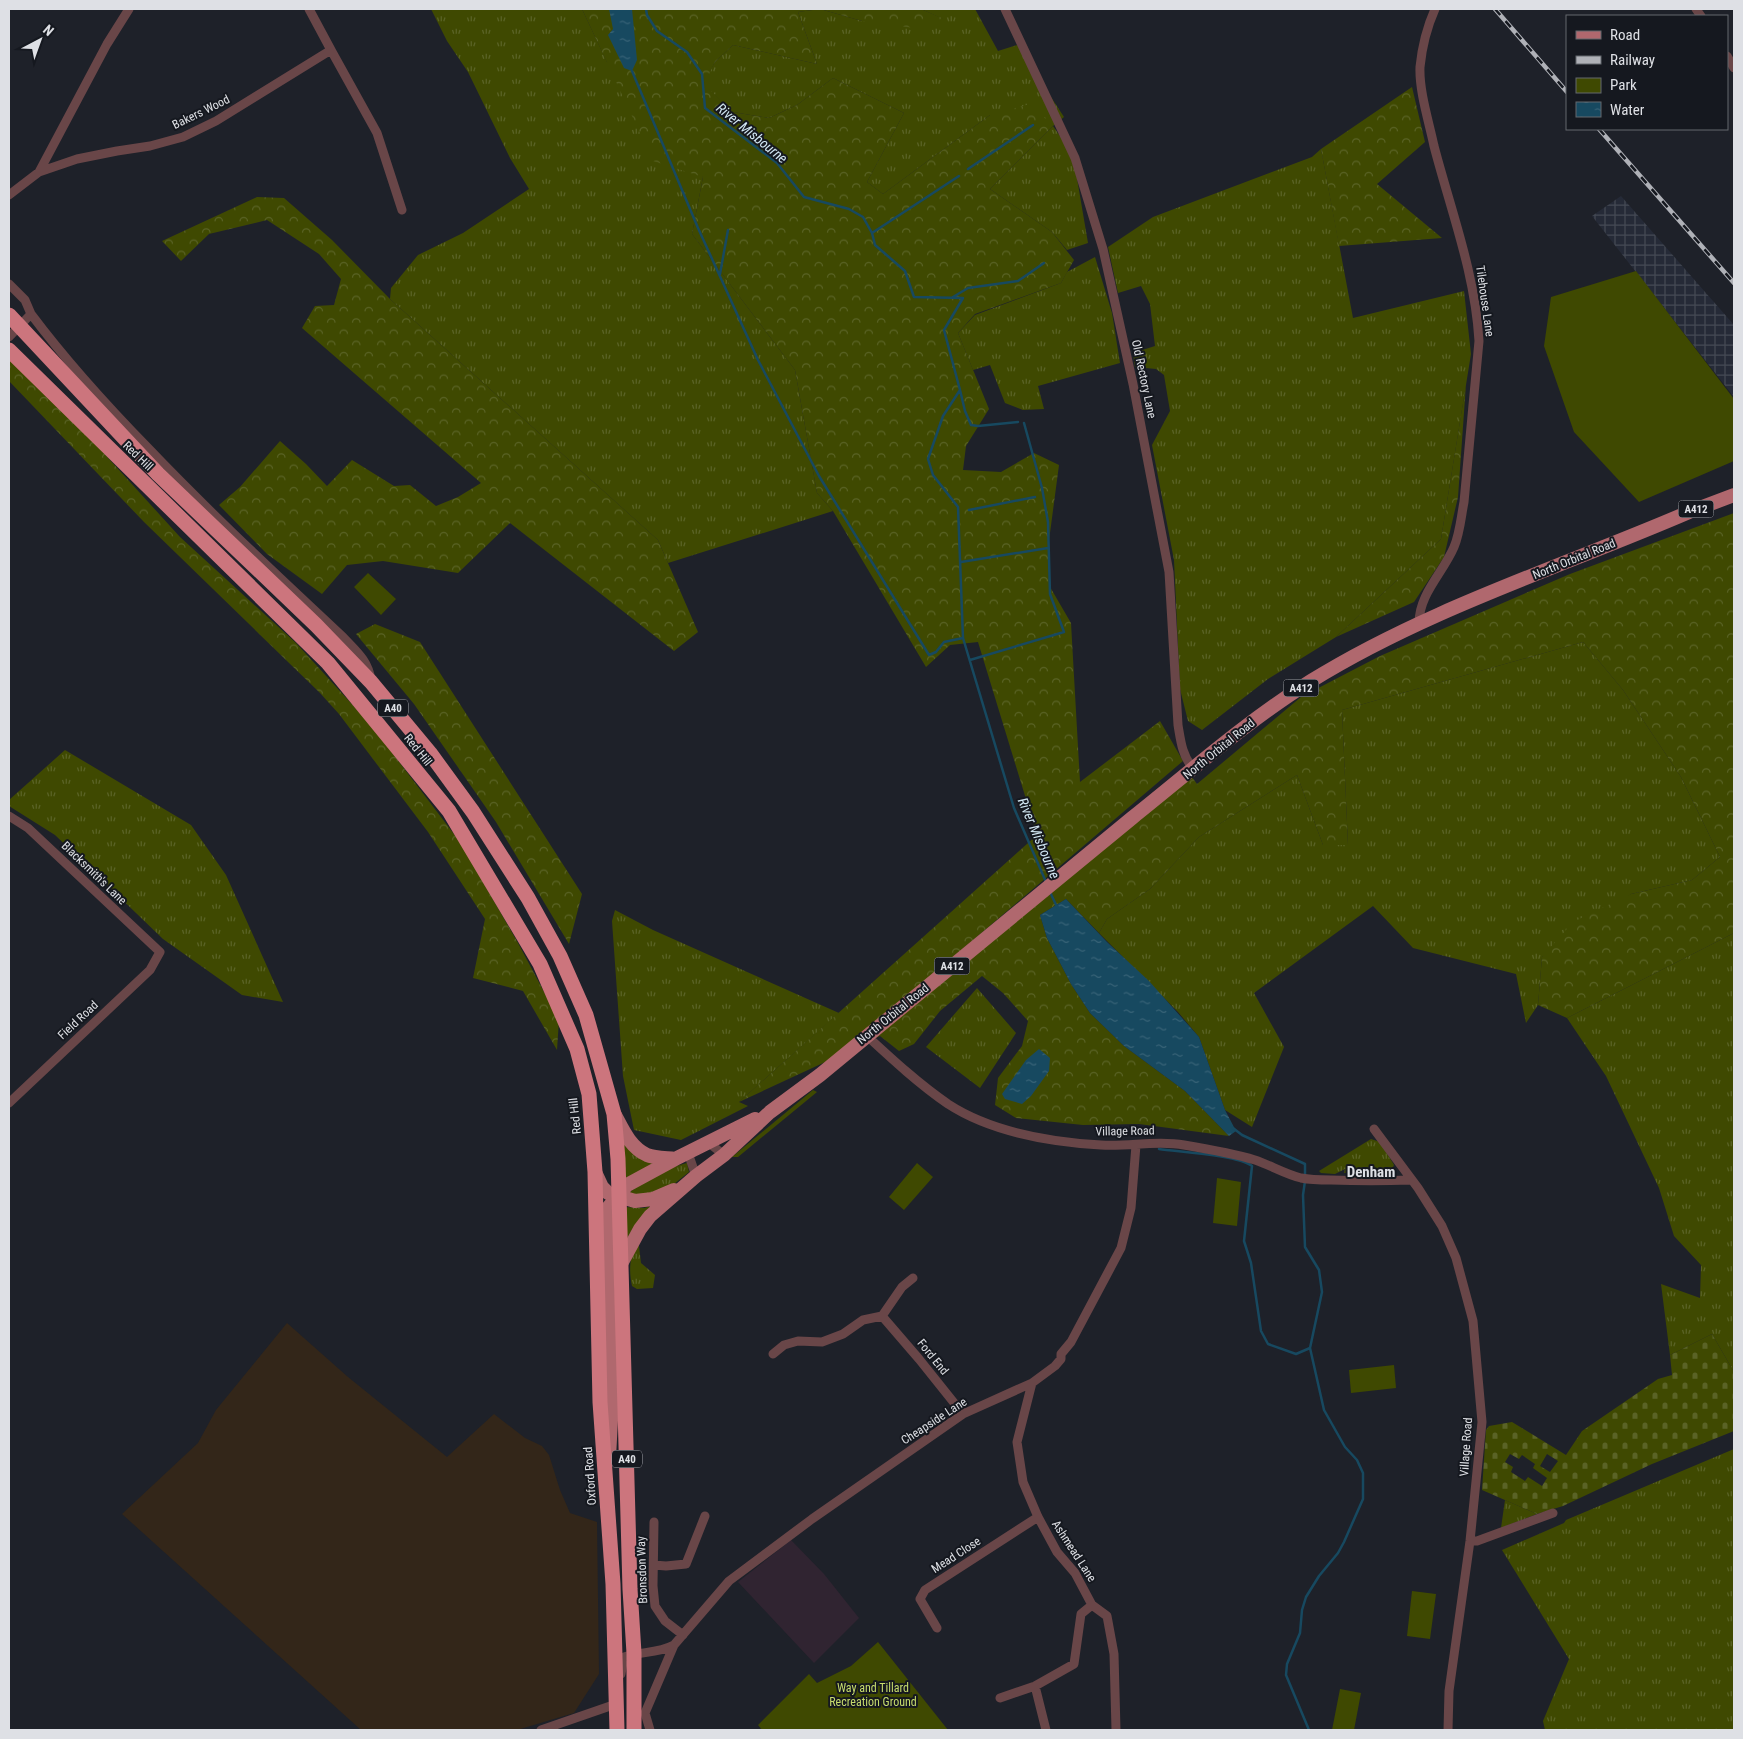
<svg xmlns="http://www.w3.org/2000/svg" width="1743" height="1739" viewBox="0 0 1743 1739" font-family="'Roboto Condensed',sans-serif">
<defs>
<pattern id="industrial-grid" width="8" height="8" patternUnits="userSpaceOnUse" patternTransform="scale(1.25)"><rect width="8" height="8" fill="#252a37"/><path d="M0 4h8M4 0v8" fill="none" stroke="#444954"/></pattern>
<pattern id="grass-tufts" width="24" height="20" patternUnits="userSpaceOnUse" patternTransform="scale(1.25)"><rect width="24" height="20" fill="#3f4901"/><path d="M3 7l-1-3M5 7V3M7 7l1-3M15 17l-1-3M17 17v-4M19 17l1-3" fill="none" stroke="#5a6326"/></pattern>
<pattern id="forest-crowns" width="20" height="18" patternUnits="userSpaceOnUse" patternTransform="scale(1.25)"><rect width="20" height="18" fill="#3f4901"/><path d="M2 6a3 3 0 1 1 6 0M12 15a3 3 0 1 1 6 0" fill="none" stroke="#5a6326"/></pattern>
<pattern id="cemetery-stones" width="16" height="16" patternUnits="userSpaceOnUse" patternTransform="scale(1.25)"><rect width="16" height="16" fill="#3f4901"/><path d="M2 7V4a2 2 0 0 1 4 0v3zM10 15v-3a2 2 0 0 1 4 0v3z" fill="#5a6326"/></pattern>
<pattern id="water-ripples" width="26" height="14" patternUnits="userSpaceOnUse" patternTransform="scale(1.25)"><rect width="26" height="14" fill="#174960"/><path d="M2 4q2-2 4 0t4 0M15 11q2-2 4 0t4 0" fill="none" stroke="#386377"/></pattern>
</defs>
<rect width="100%" height="100%" fill="#1e2129"/>
<path fill="#332619" d="M287,1323l61,54 99,80 47,-43 31,24 17,8 7,9 11,35 10,23 27,9 2,152 -25,39 -57,17h-156l-239,-216 76,-71 18,-33z"/>
<path fill="url(#industrial-grid)" d="M1621,196l113,129v72l-142,-181z"/>
<path fill="#302431" d="M791,1540l33,34 35,44 -45,45 -76,-81z"/>
<path fill="url(#grass-tufts)" d="M431,9h151l25,53 96,115 -11,57 103,136 22,123 16,18 -165,52 -10,-23 -268,-241 1,-11 27,-33 45,-22 66,-44 -19,-31 -42,-86 -21,-31z
M820,9l42,12 81,-2 -22,-10h54l23,42 19,-6 47,72 -11,9 20,29 15,88 -21,7 -15,-18 -62,-43 63,-63 -63,-11 -107,79 -16,-12 37,-69 -71,-35 -36,27 -28,13 -36,-6 -30,-28 12,-22 18,-17 84,19 -19,-52z
M1321,149l32,169 111,-27 7,63 -30,185 -105,98 -68,42 -66,51 -14,-9 -8,-32 -6,-129 -22,-115 18,-34 -6,-36 -8,-6 -21,-2 -2,-14 22,-7 -5,-42 -9,-18 -23,7 -10,-46 45,-30 159,-60z
M1095,257l17,56 8,50 -82,23 6,23 -21,1 -18,-7 -15,-38 -17,5 -15,-37 17,-18 86,-32 6,-11z
M1583,642l40,48 58,87 39,80 -28,23 -61,14 -89,63 -4,48 -12,18 -10,-49 -103,-26 -40,-42 -119,87 30,54 -32,80 -27,-17 -26,-73 -21,-25 -79,-79 8,-14 43,-30 49,-52 98,-62 26,70h25l-6,-135z
M65,750l126,75 35,50 57,127 -41,-7 -79,-56 -108,-104 -46,-29v-6z
M615,910l38,20 186,83 -100,89 9,4 -67,34 -47,-10 -11,-54 -11,-155z
M1734,933v439l-22,-38 -42,21 -9,-71 39,14 1,-33 -27,-29 -15,-48 -53,-112 -39,-58z
M977,988l39,45 -36,55 -54,-41z
M813,1090l4,2 -79,65h-6z
M622,1137l40,24 -38,18z
M1371,1139l9,3 14,23 -1,2 -12,6h-37l1,-4 -10,5 -14,-1 -2,-2z
M687,1163l2,9 -15,12 -25,11h-23c18,-14 39,-27 61,-32z
M658,1204l-23,21 -9,15 -2,-33 20,1z
M637,1245l2,1 2,17 14,12 -2,13 -16,1 -5,-3c-3,-14 -3,-29 5,-41z
M1734,1449v281h-189l-2,-9 26,-62 -67,-109 62,-27 2,-3z
M1505,1500l32,14 -36,14z"/>
<path fill="url(#forest-crowns)" d="M582,9h339l23,10 -30,9 -52,-7 -42,-12 -22,3 19,52 -84,-19 -18,17 -11,22 29,28 36,6 28,-13 36,-27 71,35 -37,69 16,12 107,-79 40,-11 23,22 -63,63 62,43 22,28 -13,23 -86,31 -17,19 31,76 -23,37 -3,24 38,2 33,-19 25,12 -11,83 2,39 21,36 9,159 80,-61 23,40 -347,296 -97,45 298,-267 -59,-193 -28,3 -24,22 -93,-156 -16,-18 -22,-123 -103,-136 11,-57 -50,-16z
M1412,87l13,55 -48,42 65,54 -103,8 -18,-97z
M257,197l27,1 48,42 58,59 268,241 40,92 -24,19 -164,-128 -52,50 -75,-12 -36,4 -25,29 -55,-40 -48,-49 21,-18 40,-46 26,23 21,22 25,-26 42,26 16,-1 26,21 22,-9 23,-14 -179,-155 13,-22 19,-1 7,-26 -22,-25 -52,-34 -58,14 -28,27 -19,-20z
M9,349l171,188 116,106 75,82 89,117 58,101 41,77 -2,30 -34,-59 -50,-13 12,-59 -57,-87 -89,-118 -19,-21 -176,-171 -135,-141z
M1466,384l-8,113 -14,60 -30,45 -78,35 105,-98z
M1734,513v420l-167,85 -29,-13 4,-48 31,-35 58,-28 61,-14 28,-23 -39,-80 -58,-87 -40,-48 -241,68 6,135h-25l-26,-70 -98,62 -49,52 -43,30 -8,14 -33,-34 -26,16 7,23 24,46 19,29 34,33 61,45 44,45 -90,-12 -56,1 -67,-7 -21,-13 3,-27 24,-32 6,-25 -25,-28 -21,-17 -42,35 -26,33 -15,7 -19,-15 -17,8 326,-271 8,11 104,-87 79,-41 190,-82z
M375,624l45,18 162,252 -13,50 -73,-122 -82,-118 -58,-70z"/>
<path fill="url(#cemetery-stones)" fill-rule="evenodd" d="M1712,1334l22,38v59l-82,33 -89,42 -26,8 -55,-24 4,-60 3,-4 23,-4 54,33 16,-24 76,-52 14,-4 -2,-20zM1510,1454l9,5 3,-4 13,9 -2,4 14,10 -5,8 -14,-9 -3,4 -14,-9 2,-5 -8,-5zM1547,1454l11,7 -8,11 -10,-6z"/>
<path fill="#3f4901" d="M1636,271l98,128v62l-95,41 -65,-70 -30,-86 7,-49z
M368,573l28,26 -15,16 -27,-28z
M917,1163l16,14 -29,33 -15,-13z
M1217,1178l24,4 -4,44 -24,-3z
M1394,1365l2,23 -45,5 -2,-23z
M1412,1591l24,3 -6,45 -23,-3z
M878,1642l70,88h-186l-4,-5 51,-51 8,9 34,-17z
M1340,1689l21,4 -7,37h-22z"/>
<path fill="url(#water-ripples)" d="M609,9h23l5,51 -5,11 -8,-3 -16,-33 5,-6z
M1066,899l41,43 42,39 50,56 26,73 11,21 -7,5 -44,-45 -61,-45 -34,-33 -19,-29 -24,-46 -7,-23z
M1039,1049l11,9 -1,13 -18,25 -9,8 -17,-5 -3,-5 24,-34z"/>
<g fill="none" stroke-linecap="round" stroke-linejoin="round">
<path stroke="#174960" stroke-width="2.5" d="M646,9l1,6 10,16 30,21 15,22 3,34 72,55 27,34 45,12 14,8 9,16 3,12 30,26 9,26 49,1 -19,32 16,60 -17,26 -15,43 5,16 25,32 5,131 51,170 32,74
M632,71l66,157 60,132 61,116 110,179 7,-3 8,-10 19,-4
M968,169l65,-44
M872,233l87,-57
M720,274l8,-44
M953,297l15,-9 50,-7 26,-18
M960,390l5,21 6,14 7,1 40,-4
M969,510l66,-13
M961,562l87,-14
M970,660l94,-28 -14,-38 -2,-72 -6,-34 -18,-65
M1050,892l7,15
M1233,1128l9,7 63,29v12
M1159,1149c20,3 79,6 93,17l-8,75 7,22 10,68 7,13 28,10 14,-6
M1305,1181l-2,14 2,52 14,23 3,22 -12,56 14,62 21,37 12,13 6,13v26l-19,43 -6,11 -19,23 -13,21 -4,13 -2,23 -13,31 -1,11 23,55"/>
<path stroke="#694648" stroke-width="9" d="M1005,9l70,149 28,91 30,135 36,188 9,153c3,18 4,29 15,44
M1696,9l5,7
M331,50l46,83 25,77
M1727,56l7,12
M39,172l68,-128 22,-35
M9,195l30,-23 38,-13 40,-8 33,-5 33,-9 33,-16 115,-71 -22,-41
M9,284l16,16 6,14 -22,23
M31,314c36,48 76,92 118,135 62,65 128,126 194,188 13,14 25,23 28,43
M1419,623c0,-29 24,-50 35,-76 6,-14 7,-30 10,-45l15,-161c-4,-68 -28,-130 -45,-195 -5,-24 -15,-55 -14,-79 2,-20 7,-40 15,-58
M9,816l19,12 132,124 -10,18 -141,133
M867,1036c26,24 52,48 81,68 43,28 103,38 153,41 27,2 56,-5 83,0 24,4 48,8 71,15 15,5 30,14 46,18 10,2 20,2 30,2 27,1 53,1 80,0
M1374,1129l44,59 24,38 14,32 17,63 9,101 -12,119 -21,150 -1,39
M709,1143l15,12
M688,1153l8,23
M882,1316l20,-29 11,-9
M773,1354l11,-9 14,-4 24,1 21,-8 20,-14 19,-4 37,43 44,55
M1032,1383l-15,59 6,40 15,35 19,35 18,21 17,32 15,11 7,38 2,76
M654,1522l-1,64 2,20 10,15 18,14
M1470,1541h7l76,-28
M654,1565l12,1 20,-2 19,-48
M937,1628l-17,-29 5,-9 113,-73
M621,1674l3,-17c17,-6 33,-3 50,-12
M1035,1686l11,44
M1000,1698l35,-12 39,-22 7,-50 11,-9
M541,1730l75,-26 1,-2
M650,1730l-5,-17 29,-68 55,-64 83,-62 151,-105 69,-31 23,-17 6,-7v-5l10,-12 50,-94 10,-40 5,-63"/>
<path stroke="#b0686e" stroke-width="14" d="M615,1115c8,15 15,32 32,40 7,3 19,3 28,4
M595,1172l7,15 6,6 27,8 18,-2 21,-9
M621,1264l19,-35 10,-13 46,-40 28,-21 46,-43 50,-37c104,-86 208,-172 312,-257 59,-47 115,-97 179,-137 116,-72 253,-115 378,-169l45,-17
M609,1457l3,-55 -4,-105 -1,-88 20,-24 48,-26 80,-40"/>
<path stroke="#cc757d" stroke-width="15" d="M9,315l149,159 158,151 55,57 59,71 43,59 55,86 32,58 26,59 28,99 4,45 12,430 4,64v77
M9,350l319,313 121,148 91,153 37,85 12,45 6,78 5,230 13,182 4,146"/>
<g stroke="#afb1b7" stroke-width="4.5">
<path id="rail" d="M1495,9l72,83
M1599,129l135,154"/>
</g>
<use href="#rail" stroke="#15181f" stroke-width="2.5" stroke-dasharray="8" stroke-linecap="butt"/>
</g>
<g text-anchor="middle" dominant-baseline="central" stroke-width="4" stroke-linejoin="round" paint-order="stroke">
<g fill="#15181f" stroke="#a2a4aa" stroke-width="1">
<rect x="1678.5" y="500.5" width="35" height="17" rx="4"/>
<rect x="1283.5" y="679.5" width="35" height="17" rx="4"/>
<rect x="378" y="699.5" width="30" height="17" rx="4"/>
<rect x="934.5" y="957.5" width="35" height="17" rx="4"/>
<rect x="612" y="1450.5" width="30" height="17" rx="4"/>
</g>
<g font-size="11" font-weight="bold" fill="#dee0e5">
<text x="1696" y="509">A412</text>
<text x="1301" y="688">A412</text>
<text x="393" y="708">A40</text>
<text x="952" y="966">A412</text>
<text x="627" y="1459">A40</text>
</g>
<g font-size="12" fill="#dee0e5" stroke="#15181f">
<text transform="translate(201 112) rotate(-26)">Bakers Wood</text>
<text transform="translate(1485 301) rotate(82)">Tilehouse Lane</text>
<text transform="translate(1144 379) rotate(78)">Old Rectory Lane</text>
<text transform="translate(138 456) rotate(44)">Red Hill</text>
<text transform="translate(1574 559) rotate(-22)">North Orbital Road</text>
<text transform="translate(1219 749) rotate(-39)">North Orbital Road</text>
<text transform="translate(418 750) rotate(51)">Red Hill</text>
<text transform="translate(94 873) rotate(44)">Blacksmith's Lane</text>
<text transform="translate(893 1014) rotate(-39)">North Orbital Road</text>
<text transform="translate(78 1020) rotate(-43)">Field Road</text>
<text transform="translate(575 1116) rotate(-96)">Red Hill</text>
<text transform="translate(1125 1131) rotate(-1)">Village Road</text>
<text transform="translate(933 1357) rotate(51)">Ford End</text>
<text transform="translate(934 1421) rotate(-33)">Cheapside Lane</text>
<text transform="translate(1466 1447) rotate(-86)">Village Road</text>
<text transform="translate(590 1476) rotate(-94)">Oxford Road</text>
<text transform="translate(1074 1551) rotate(57)">Ashmead Lane</text>
<text transform="translate(956 1555) rotate(-33)">Mead Close</text>
<text transform="translate(642 1570) rotate(-92)">Bronsdon Way</text>
</g>
<g font-size="12" fill="#c7dc6d" stroke="#15181f">
<text x="873" y="1688">Way and Tillard<tspan x="873" dy="14">Recreation Ground</tspan></text>
</g>
<g font-size="14" font-style="italic" fill="#d2e7f3" stroke="#15181f">
<text transform="translate(752 133) rotate(39)">River Misbourne</text>
<text transform="translate(1039 838) rotate(67)">River Misbourne</text>
</g>
<g font-size="15" font-weight="bold" fill="#dee0e5" stroke="#15181f">
<text x="1371" y="1172">Denham</text>
</g>
</g>
<rect width="1743" height="1739" fill="none" stroke="#dee0e5" stroke-width="20"/>
<rect x="1566" y="15" width="162" height="115" fill="#15181f" stroke="#65686e"/>
<rect x="1576" y="31" width="25" height="8" fill="#b0686e" stroke="#65686e"/>
<text x="1610" y="40" font-size="15" fill="#dee0e5">Road</text>
<rect x="1576" y="56" width="25" height="8" fill="#afb1b7" stroke="#65686e"/>
<text x="1610" y="65" font-size="15" fill="#dee0e5">Railway</text>
<rect x="1576" y="78" width="25" height="15" fill="#3f4901" stroke="#65686e"/>
<text x="1610" y="90" font-size="15" fill="#dee0e5">Park</text>
<rect x="1576" y="102" width="25" height="15" fill="url(#water-ripples)" stroke="#65686e"/>
<text x="1610" y="115" font-size="15" fill="#dee0e5">Water</text>
<g transform="translate(40 40) rotate(41)" stroke="#15181f" stroke-width="4" paint-order="stroke">
<path d="M0-4L9 19L0 12L-9 19Z" fill="#dee0e5"/>
<text y="-8" font-size="14" font-weight="bold" text-anchor="middle" fill="#dee0e5">N</text>
</g>
</svg>
